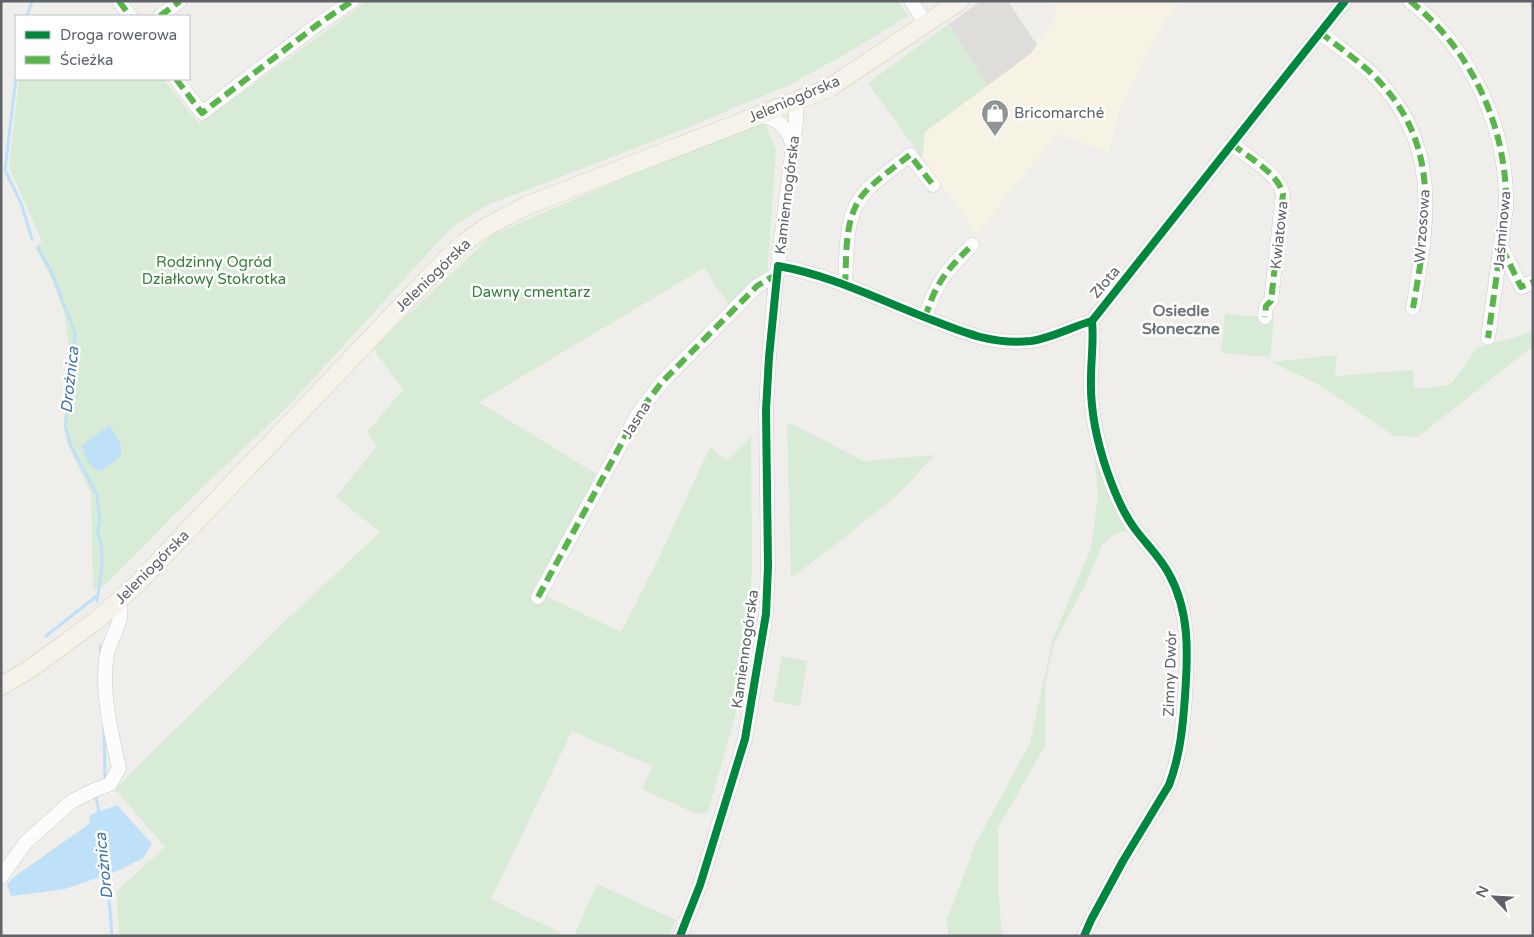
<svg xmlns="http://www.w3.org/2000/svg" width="1534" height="937" viewBox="0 0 1534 937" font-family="'Varela Round',sans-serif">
<rect width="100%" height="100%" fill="#efeeea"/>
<path fill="#f7f3e4" d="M1061,1h119l-26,37 -35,72 -10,41 -52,-17 -80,99 -55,-75 3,-26 105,-78 27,-37 -3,-11z"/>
<path fill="#dfddda" d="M981,1h27l29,44 -7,9 -43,32 -38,-62z"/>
<path fill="#d8ebd6" d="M367,1h531l10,15 -64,39 -55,30 -115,48 -187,72 -36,23 -160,175 -116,111 -72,73 -10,2 -2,-96 -24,-50 -1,-38 3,-53 -4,-37 -15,-40 -15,-27 7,-7 -33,-74 10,-88h144l36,45z
M949,24l38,62 -62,46 -3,26 -54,-75z
M764,122l12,28 -9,126 -14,4 -23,27 -26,-39 -225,134 119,73 -65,115 88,42 37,-72 52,-113 16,14 25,-25 1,133 -11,125 -33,118 -11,2 -55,-25 10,-23 -80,-35 -81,168 70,34 -2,3h-440l-2,-45 48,-44 -50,-58 165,-163 100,-94 -44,-35 41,-51 -10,-14 36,-42 -30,-42 119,-113 148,-64z
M1225,314l49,4 -4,39 -49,-4z
M1533,332v14l-115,91 -24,-1 -76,-52 -47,-22 66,-7 -2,21 78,-6 1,19 36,-4 27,-37z
M1091,415l41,115 -17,3 -13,12 -17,41 -31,57 -9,41v62l-47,82v59l4,49h-54l-1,-16 28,-75 55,-102 23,-105 38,-90 7,-52z
M787,422l77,39 70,-6 -33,37 -61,49 -49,37z
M782,656l25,5 -7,45 -27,-5z
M597,884l79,36 -7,16h-95z"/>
<path fill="#bfe0f9" d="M110,425c16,29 18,28 -10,46l-5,-1 -9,-11 -4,-14z
M117,805l35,39 -9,14 -23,12 -55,19 -54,7 -4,-12 7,-7 75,-53 1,-9z"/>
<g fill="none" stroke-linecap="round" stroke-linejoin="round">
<path stroke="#bfe0f9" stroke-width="3" d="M27,16l5,-15
M16,77l-11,93 16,33 11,36
M38,248l13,23 24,62 -10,93 6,20 26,49 3,27 -3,10c10,20 3,48 0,69
M46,636l52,-41
M100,646l1,9
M104,726l1,55
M96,797l3,16
M107,872l5,64"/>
<g stroke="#cbcccc" stroke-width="15">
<path id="minor" d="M119,1l11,15
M911,1l15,23
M1410,1c62,49 98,128 96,207l-18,130
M160,16l20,-15
M1320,32c17,14 35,26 51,41 72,69 57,148 42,235
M176,79l26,34 115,-88 35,-24
M759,115c20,5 27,10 34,30
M1232,144c17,14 46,29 51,50l-12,107 -5,5 -1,11
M1502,248l19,39 12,-5
M778,266c53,9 104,35 154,54 33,13 61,25 99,21 21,-3 40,-14 61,-20l253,-320
M845,286c2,-32 -2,-72 22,-96 13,-13 29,-24 43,-35l23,30
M925,318c11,-36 21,-47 47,-73
M538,597l99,-182 25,-33 95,-96 15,-9h4
M1,877l25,-35 45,-40 21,-11 18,-7 9,-16c-8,-35 -17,-73 -13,-108 2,-21 20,-38 13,-60
M680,936l20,-51 45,-146 21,-125 2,-48 -2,-156 3,-53 6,-68 21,-168v-21
M1084,936l7,-16 32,-59 46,-76c11,-29 14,-59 16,-89 3,-42 5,-84 -16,-122 -9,-17 -23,-30 -34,-45 -13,-17 -21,-38 -28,-58 -10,-29 -17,-62 -16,-93 0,-19 3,-38 1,-57"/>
</g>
<g stroke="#d7ceb8" stroke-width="19">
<path id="major" d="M1,686l29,-17 67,-49 40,-36 310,-326 17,-15 22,-16 42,-22 301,-117 131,-87"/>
</g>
<use href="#minor" stroke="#fdfcfc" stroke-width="14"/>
<use href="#major" stroke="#f4f2e9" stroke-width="18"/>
<path stroke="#58b549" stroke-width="6" stroke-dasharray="12 6" stroke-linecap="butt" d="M119,1l11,15
M1410,1c62,49 98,128 96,207l-18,130
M160,16l20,-15
M1320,32c17,14 35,26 51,41 72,69 57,148 42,235
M176,79l26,34 115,-88 35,-24
M1232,144c17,14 46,29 51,50l-12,107 -5,5 -1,11
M1502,248l19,39 12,-5
M845,286c2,-32 -2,-72 22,-96 13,-13 29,-24 43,-35l23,30
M925,318c11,-36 21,-47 47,-73
M538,597l99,-182 25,-33 95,-96 15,-9h4"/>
<g stroke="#fff" stroke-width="11">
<path id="cycleway" d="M680,936l20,-51 45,-146 21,-125 2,-48 -2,-156 3,-53 9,-91c53,9 104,35 154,54 33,13 61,25 99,21 21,-3 40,-14 61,-20l253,-320
M1084,936l7,-16 32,-59 46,-76c11,-29 14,-59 16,-89 3,-42 5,-84 -16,-122 -9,-17 -23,-30 -34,-45 -13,-17 -21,-38 -28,-58 -10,-29 -17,-62 -16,-93 0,-19 3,-38 1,-57"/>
</g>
<use href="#cycleway" stroke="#00873e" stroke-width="8"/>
</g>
<defs>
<g id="shop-pin" transform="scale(1.4375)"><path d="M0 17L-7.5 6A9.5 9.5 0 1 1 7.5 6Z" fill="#919496" stroke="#fff"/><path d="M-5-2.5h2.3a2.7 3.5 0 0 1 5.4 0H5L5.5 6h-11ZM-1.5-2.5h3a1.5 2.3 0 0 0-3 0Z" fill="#fff"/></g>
</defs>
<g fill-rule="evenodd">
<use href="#shop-pin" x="995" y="113"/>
</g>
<g text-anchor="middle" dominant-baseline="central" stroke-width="5" stroke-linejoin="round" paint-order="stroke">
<g font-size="15" fill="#5f6368" stroke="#fff">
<text transform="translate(794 99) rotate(-23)">Jeleniogórska</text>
<text transform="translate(787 195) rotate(-83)">Kamiennogórska</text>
<text transform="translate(1422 226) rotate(-86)">Wrzosowa</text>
<text transform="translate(1502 230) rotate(-85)">Jaśminowa</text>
<text transform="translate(1279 235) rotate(-84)">Kwiatowa</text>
<text transform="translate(433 275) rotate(-44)">Jeleniogórska</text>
<text transform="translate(1105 282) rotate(-50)">Złota</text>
<text transform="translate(636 420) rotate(-58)">Jasna</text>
<text transform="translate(152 567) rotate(-45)">Jeleniogórska</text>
<text transform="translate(745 649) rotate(-82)">Kamiennogórska</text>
<text transform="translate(1170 674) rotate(-88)">Zimny Dwór</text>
</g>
<g font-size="15" fill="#5f6368" stroke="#fff" text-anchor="start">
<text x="1014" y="113">Bricomarché</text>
</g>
<g font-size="15" fill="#348238" stroke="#fff">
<text x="214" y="262">Rodzinny Ogród<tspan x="214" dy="17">Działkowy Stokrotka</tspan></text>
<text x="531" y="292">Dawny cmentarz</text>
</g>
<g font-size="16" font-weight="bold" fill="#70757a" stroke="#fff">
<text x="1181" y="311">Osiedle<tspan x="1181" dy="18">Słoneczne</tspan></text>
</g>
<g font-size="16" font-style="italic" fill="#4174aa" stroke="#fff">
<text transform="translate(70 380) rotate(-84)">Drożnica</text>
<text transform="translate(104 866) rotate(-96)">Drożnica</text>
</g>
</g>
<rect width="1534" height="937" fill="none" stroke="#5f6368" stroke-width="5"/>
<rect x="15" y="15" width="175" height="65" fill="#ffffff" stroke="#bfc1c3"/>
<rect x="25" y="31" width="25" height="8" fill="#00873e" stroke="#bfc1c3"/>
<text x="60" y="40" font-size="15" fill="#5f6368">Droga rowerowa</text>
<rect x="25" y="56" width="25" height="8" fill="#58b549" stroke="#bfc1c3"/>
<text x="60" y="65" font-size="15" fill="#5f6368">Ścieżka</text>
<g transform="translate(1494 897) rotate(295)" stroke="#ffffff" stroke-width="4" paint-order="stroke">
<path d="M0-4L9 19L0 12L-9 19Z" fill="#5f6368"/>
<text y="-8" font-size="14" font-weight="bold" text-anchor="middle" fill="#5f6368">N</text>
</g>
</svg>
